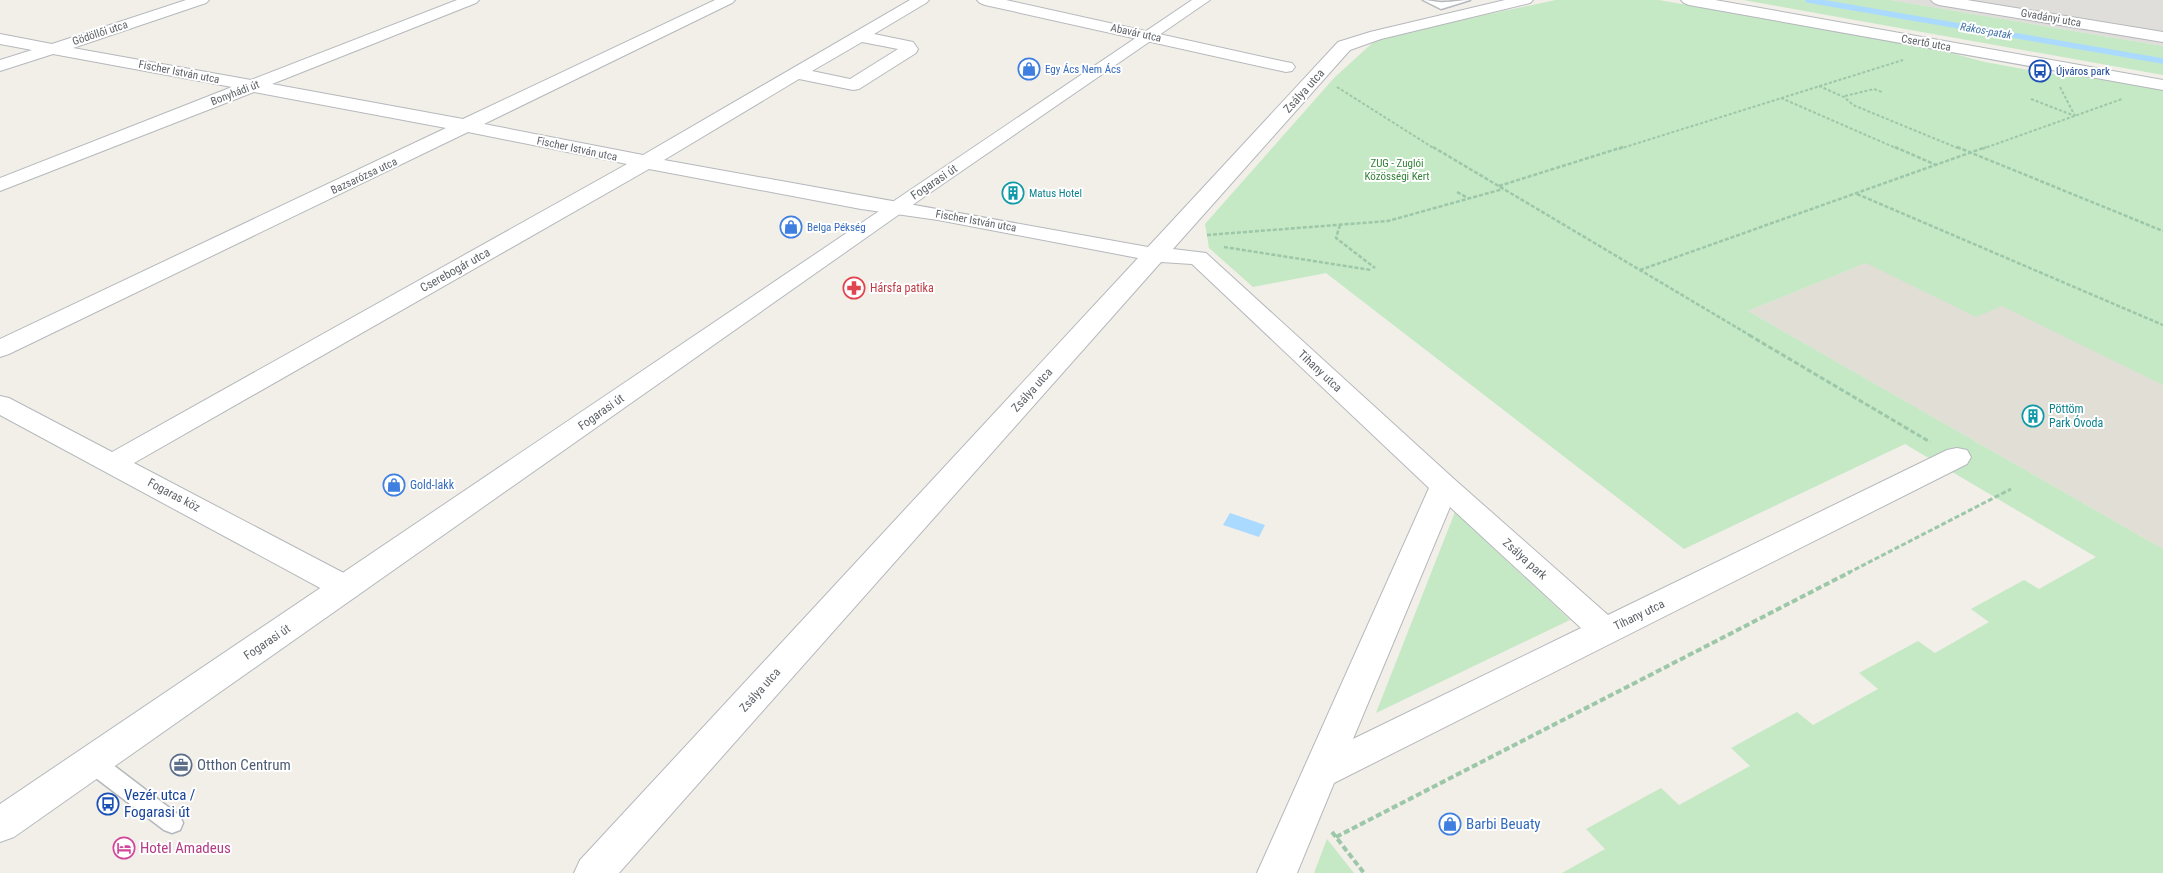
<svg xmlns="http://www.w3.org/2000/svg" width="2163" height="873" viewBox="0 0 2163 873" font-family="'Roboto Condensed',sans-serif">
<rect width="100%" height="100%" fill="#f1efe8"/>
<path fill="#e0deda" d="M1890,0h273v46z"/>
<path fill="#e1ded6" d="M1927,238l236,111v200l-415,-238z"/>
<path fill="#c5e8c5" d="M1556,0h103l273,48 53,14 60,11 59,6 59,10v296l-161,-79 -26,11 -110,-54 -118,48 415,238v324h-601l43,-24 -19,-20 75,-41 18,17 71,-39 -19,-18 66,-36 16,13 65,-36 -19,-16 59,-32 17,12 54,-31 -18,-13 53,-29 15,9 57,-32 -191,-113 -221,105 -358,-276 -73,14 -44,-39 -4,-24 129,-146 45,-41z
M1743,0h147l273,46v29z
M1455,512l115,108 -194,93z
M1327,839l27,34h-40z"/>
<path fill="#aadaff" d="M1230,513l35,12 -6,12 -36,-12z"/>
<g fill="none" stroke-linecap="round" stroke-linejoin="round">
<path stroke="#aadaff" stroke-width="5.5" d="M1808,0l355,61"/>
<g stroke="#b5b8bc" stroke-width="3">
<path id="service" d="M1423,0c7,0 15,3 21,2 9,0 17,-2 26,-2l-29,9z
M92,753l8,2 80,61 3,7 -3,7 -8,3 -8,-3 -80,-61 -3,-7 3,-7z"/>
</g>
<g stroke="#b5b8bc" stroke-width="2">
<path id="minor" d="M186,0h23l-3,3 -133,45 178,32 206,-80h22l-3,3 -204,81 191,35 252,-119h20l-3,3 -248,121 159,31 267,-155h19l-3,3 -52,31 39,8 5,7 -2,4 -57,36 -6,1 -54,-11 -135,81 484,87 190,-205 32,-10 135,-32h28l-3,3 -149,36 -31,11 -177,199 33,4 248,226 154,136 339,-165 10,-2 10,2 4,7 -4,7 -633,319 -37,90h-40l172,-385 -237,-224 -31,-2 -542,611h-45l6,-13 558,-602 -200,-38 -77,-11 -212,-40 -515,294 223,117 5,8 -5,8 -11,4 -11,-4 -335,-181v-19l9,2 103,54 515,-288 -159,-32 -459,222 -9,3v-18l446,-211 -192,-36 -254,99v-13l232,-91 -179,-33 -53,17v-11l32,-10 -32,-6v-10l52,10zM862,42l36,7 -48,30 -38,-8zM1450,507l131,121 -228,111z
M977,0h29l280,62 6,1 3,4 -3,4 -6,1 -301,-67 -5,-2z
M1931,0h36l196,32v10l-224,-37 -5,-2z"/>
</g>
<g stroke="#b5b8bc" stroke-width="2">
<path id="tertiary" d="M1681,0h34l448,80v10l-474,-85 -5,-2z"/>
</g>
<g stroke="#b6babf" stroke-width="2">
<path id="secondary" d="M1192,0h18l-289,199 -907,638 -14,5v-38z"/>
</g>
<path stroke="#9cc7a9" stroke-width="2" stroke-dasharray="3 2" stroke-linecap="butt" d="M1819,86l25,11 9,8 107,44
M1337,87l98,62
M2060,87l15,29
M1845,96l29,-7 8,3
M1781,98l117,51
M2031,99l44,17
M1619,149l284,-89
M1982,149l140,-50"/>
<path stroke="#9cc7a9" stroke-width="2.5" stroke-dasharray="4 2" stroke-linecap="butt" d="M1433,147l318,189
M1895,147l41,18
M1957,147l206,84
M1499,186l124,-39
M1457,192l11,6
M1857,194l306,131
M1340,225l-4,13 39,30
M1207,235l181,-14 115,-32
M1224,247l147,23
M1640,270l346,-123"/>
<path stroke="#9cc7a9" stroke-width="3" stroke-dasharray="5 2.5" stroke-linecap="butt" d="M1749,335l181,107
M1848,573l163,-84"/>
<path stroke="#9cc7a9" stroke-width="4" stroke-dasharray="6 3" stroke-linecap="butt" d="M1332,832l32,41
M1336,837l514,-265"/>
<use href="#service" fill="#fff" fill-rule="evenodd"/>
<use href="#minor" fill="#fff" fill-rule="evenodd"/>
<use href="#tertiary" fill="#fff" fill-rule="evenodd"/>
<use href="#secondary" fill="#fff" fill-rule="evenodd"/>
</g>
<defs>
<g id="shop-ring" transform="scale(1.125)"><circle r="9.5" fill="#fff" stroke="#3f7fe0" stroke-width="1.5"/><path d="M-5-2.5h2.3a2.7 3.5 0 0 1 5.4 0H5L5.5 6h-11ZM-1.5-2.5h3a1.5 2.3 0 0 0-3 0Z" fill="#3f7fe0"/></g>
<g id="bus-ring" transform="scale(1.125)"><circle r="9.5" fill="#fff" stroke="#1a4fb4" stroke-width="1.5"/><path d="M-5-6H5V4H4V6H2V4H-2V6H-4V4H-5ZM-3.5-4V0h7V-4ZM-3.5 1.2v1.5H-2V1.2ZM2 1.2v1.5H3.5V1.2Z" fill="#1a4fb4"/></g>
<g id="building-ring" transform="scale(1.125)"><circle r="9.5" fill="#fff" stroke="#0f9aa8" stroke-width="1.5"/><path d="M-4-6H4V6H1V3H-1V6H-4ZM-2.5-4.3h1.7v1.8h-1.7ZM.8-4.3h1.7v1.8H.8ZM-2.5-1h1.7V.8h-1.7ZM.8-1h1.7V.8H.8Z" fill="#0f9aa8"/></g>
<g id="pharmacy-ring" transform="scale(1.125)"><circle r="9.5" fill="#fff" stroke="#e0444e" stroke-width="1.5"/><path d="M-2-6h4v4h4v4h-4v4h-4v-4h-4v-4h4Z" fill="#e0444e"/></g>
<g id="office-ring" transform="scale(1.125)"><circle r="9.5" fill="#fff" stroke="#5c6f8a" stroke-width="1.5"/><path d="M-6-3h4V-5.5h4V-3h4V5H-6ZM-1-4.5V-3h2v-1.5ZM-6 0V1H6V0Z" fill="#5c6f8a"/></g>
<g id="hotel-ring" transform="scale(1.125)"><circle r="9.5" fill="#fff" stroke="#d1479c" stroke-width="1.5"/><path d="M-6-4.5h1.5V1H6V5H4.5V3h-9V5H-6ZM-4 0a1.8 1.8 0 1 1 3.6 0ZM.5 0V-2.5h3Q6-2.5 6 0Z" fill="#d1479c"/></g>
</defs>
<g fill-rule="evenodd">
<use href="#shop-ring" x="1029" y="69"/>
<use href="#bus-ring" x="2040" y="71"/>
<use href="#building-ring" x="1013" y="193"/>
<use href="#shop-ring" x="791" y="227"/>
<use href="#pharmacy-ring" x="854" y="288"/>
<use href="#building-ring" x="2033" y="416"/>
<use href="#shop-ring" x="394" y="485"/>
<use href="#office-ring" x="181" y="765"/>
<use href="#bus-ring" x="108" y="804"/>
<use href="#shop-ring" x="1450" y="824"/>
<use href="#hotel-ring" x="124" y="848"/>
</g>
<g text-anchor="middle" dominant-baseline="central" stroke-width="4" stroke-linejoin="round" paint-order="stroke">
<g font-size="11" fill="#5f6368" stroke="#fff">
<text transform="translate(2051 18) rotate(10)">Gvadányi utca</text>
<text transform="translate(100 33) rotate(-18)">Gödöllői utca</text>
<text transform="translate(1136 33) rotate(12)">Abavár utca</text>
<text transform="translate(1926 43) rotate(10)">Csertő utca</text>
<text transform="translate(179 72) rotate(11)">Fischer István utca</text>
<text transform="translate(235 93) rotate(-21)">Bonyhádi út</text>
<text transform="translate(577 149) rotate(12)">Fischer István utca</text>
<text transform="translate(364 176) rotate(-25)">Bazsarózsa utca</text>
<text transform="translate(976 221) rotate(10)">Fischer István utca</text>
</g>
<g font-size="11" font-style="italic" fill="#4174aa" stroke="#fff">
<text transform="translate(1986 31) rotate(10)">Rákos-patak</text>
</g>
<g font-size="11" fill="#366cbe" stroke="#fff" text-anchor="start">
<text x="1045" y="69">Egy Ács Nem Ács</text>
<text x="807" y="227">Belga Pékség</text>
</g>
<g font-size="11" fill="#164399" stroke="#fff" text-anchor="start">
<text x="2056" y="71">Újváros park</text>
</g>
<g font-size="11" fill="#348238" stroke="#fff">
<text x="1397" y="163">ZUG - Zuglói<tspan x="1397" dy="13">Közösségi Kert</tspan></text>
</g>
<g font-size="11" fill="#0d838f" stroke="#fff" text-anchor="start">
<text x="1029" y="193">Matus Hotel</text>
</g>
<g font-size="12" fill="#5f6368" stroke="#fff">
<text transform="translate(1304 91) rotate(-48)">Zsálya utca</text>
<text transform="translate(934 182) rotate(-34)">Fogarasi út</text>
<text transform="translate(455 270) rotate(-29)">Cserebogár utca</text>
<text transform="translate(1320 371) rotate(43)">Tihany utca</text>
<text transform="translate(1032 390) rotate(-48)">Zsálya utca</text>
<text transform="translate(601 412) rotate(-35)">Fogarasi út</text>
<text transform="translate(174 495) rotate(28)">Fogaras köz</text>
<text transform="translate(1525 559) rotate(42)">Zsálya park</text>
<text transform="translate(1639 615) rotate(-26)">Tihany utca</text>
<text transform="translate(267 642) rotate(-34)">Fogarasi út</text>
<text transform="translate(760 690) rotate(-48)">Zsálya utca</text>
</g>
<g font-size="12" fill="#be3a42" stroke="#fff" text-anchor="start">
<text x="870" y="288">Hársfa patika</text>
</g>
<g font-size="12" fill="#0d838f" stroke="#fff" text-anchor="start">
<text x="2049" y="409">Pöttöm<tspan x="2049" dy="14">Park Óvoda</tspan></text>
</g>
<g font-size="12" fill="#366cbe" stroke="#fff" text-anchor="start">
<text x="410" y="485">Gold-lakk</text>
</g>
<g font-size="15" fill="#4e5e75" stroke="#fff" text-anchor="start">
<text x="197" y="765">Otthon Centrum</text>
</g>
<g font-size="15" fill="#164399" stroke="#fff" text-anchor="start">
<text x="124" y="795">Vezér utca /<tspan x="124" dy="17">Fogarasi út</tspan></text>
</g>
<g font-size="15" fill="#366cbe" stroke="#fff" text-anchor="start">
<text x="1466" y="824">Barbi Beuaty</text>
</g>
<g font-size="15" fill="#b23c85" stroke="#fff" text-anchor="start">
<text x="140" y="848">Hotel Amadeus</text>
</g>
</g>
</svg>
